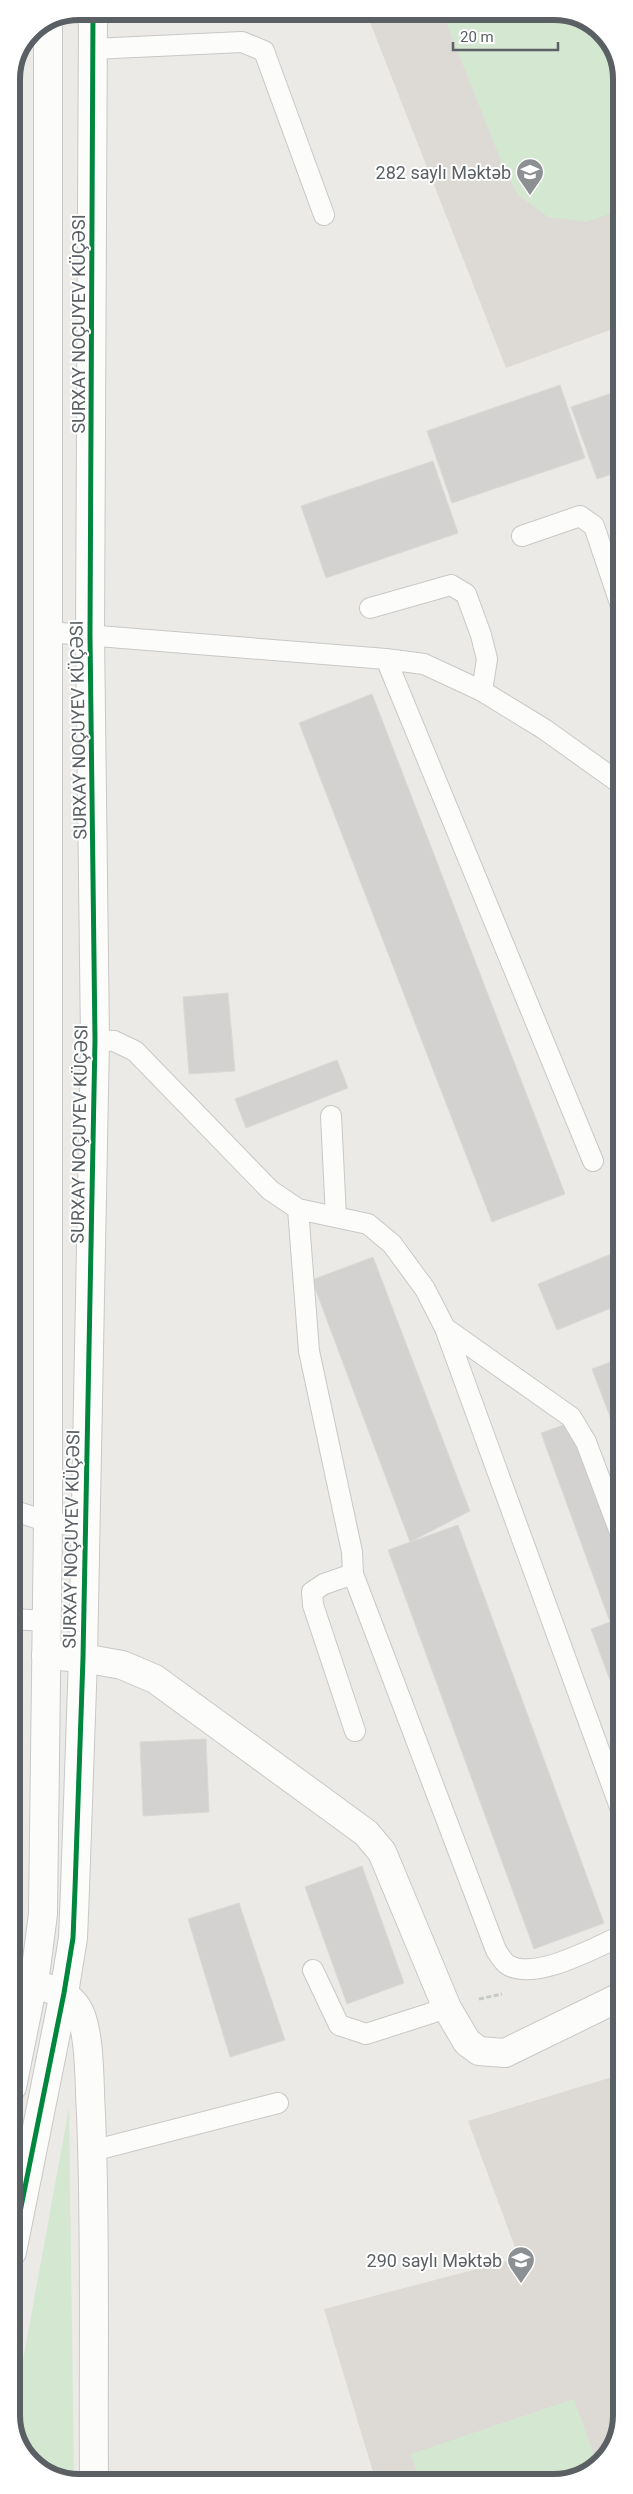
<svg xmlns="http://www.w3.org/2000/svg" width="633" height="2494" viewBox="0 0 633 2494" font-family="Roboto,sans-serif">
<rect width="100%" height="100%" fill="#ebeae6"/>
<path fill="#dddad5" d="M366,12h196l37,16 21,38 1,260 -115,42z
M622,2074v341l-17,44 -38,22 -191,1 -52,-173 195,-51 -51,-137z"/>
<path fill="#d4e7d1" d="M442,12h120l37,16 21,38 1,144 -35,12 -38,-5 -30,-22 -16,-32z
M69,2108l5,374 -40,-16 -21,-38v-13z
M574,2399l23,65 -30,17 -147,1 -9,-28z"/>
<path fill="#d3d2d0" stroke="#dad9d6" d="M560,385l25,73 -133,45 -25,-72z
M621,390v81l-24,8 -26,-72z
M433,461l25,72 -132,45 -25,-72z
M372,694l193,500 -73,28 -193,-499z
M228,993l7,78 -46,3 -6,-77z
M337,1060l11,28 -102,40 -11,-29z
M621,1250v54l-64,26 -19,-46z
M373,1257l97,254 -60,31 -98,-262z
M621,1358v88l-29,-77z
M572,1422l49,136v152l-30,-81 19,-7 -69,-189z
M458,1525l146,398 -70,26 -146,-399z
M206,1739l3,73 -66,4 -3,-74z
M362,1866l42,117 -57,21 -42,-117z
M239,1903l46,137 -55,17 -42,-138z"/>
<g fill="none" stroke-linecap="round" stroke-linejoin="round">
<g stroke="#c8c8c8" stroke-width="22">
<path id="lane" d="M93,49l149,-7 22,9 60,164
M522,536l58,-20 14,10 27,80
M370,608l81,-23 15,9 15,41 6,24 -5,32
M48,632l338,27 38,5 58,27 62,38 77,55
M386,659l207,502
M95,1040l19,1 21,10 135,139 28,19 70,15 24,20 33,45 20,39 176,482
M331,1116l5,101
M298,1209l11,142 43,201 1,22 143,376c3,5 7,12 12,15 27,16 86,-17 113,-29
M445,1328l126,89 15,25 35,93
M12,1510l36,12 37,5
M353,1574l-29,10 -12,8 1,13 42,126
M12,1619l34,2
M313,1970l26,55 27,9 81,-26
M92,2151l186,-48"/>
</g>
<g stroke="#c8c8c8" stroke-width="30">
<path id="street" d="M46,1655l37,3 39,7 33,14 211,154 16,19 65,156 20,34 12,9 26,2 117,-57
M33,1984c17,5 35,8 45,25 13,24 11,77 13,105 5,123 2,246 3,369"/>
</g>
<g stroke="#c8c8c8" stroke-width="30">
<path id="secondary" d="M12,2087l24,-119 7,-54 5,-392v-1498
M12,2252l52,-259 9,-55 2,-49 8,-231 12,-618 -5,-405 3,-624"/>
</g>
<path stroke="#c5cac7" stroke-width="3" stroke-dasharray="5 2.5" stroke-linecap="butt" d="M479,1999l23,-5"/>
<use href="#lane" stroke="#fcfcfb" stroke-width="20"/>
<use href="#street" stroke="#fcfcfb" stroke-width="28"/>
<use href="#secondary" stroke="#fcfcfb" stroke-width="28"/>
<g stroke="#fff" stroke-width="8">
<path id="cycleway" d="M12,2252l52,-259 9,-55 2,-49 8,-231 12,-618 -5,-405 3,-624"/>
</g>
<use href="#cycleway" stroke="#00873e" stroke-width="5"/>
</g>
<defs>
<g id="school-pin" transform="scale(1.4375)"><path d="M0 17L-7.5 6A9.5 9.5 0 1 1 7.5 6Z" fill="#8d9092" stroke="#fff"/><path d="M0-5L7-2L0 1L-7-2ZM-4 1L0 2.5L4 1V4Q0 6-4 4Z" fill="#fff"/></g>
</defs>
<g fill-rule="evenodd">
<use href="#school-pin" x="530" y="172"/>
<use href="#school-pin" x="521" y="2260"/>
</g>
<g text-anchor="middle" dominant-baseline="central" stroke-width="4" stroke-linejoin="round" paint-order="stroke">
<g font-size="18" fill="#5b6064" stroke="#fff" text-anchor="end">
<text x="511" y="172">282 saylı Məktəb</text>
<text x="502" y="2260">290 saylı Məktəb</text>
</g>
<g font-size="18" fill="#5b6064" stroke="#fff">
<text transform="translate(78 324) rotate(-90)">SURXAY NOÇUYEV KÜÇƏSI</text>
<text transform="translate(78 730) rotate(-91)">SURXAY NOÇUYEV KÜÇƏSI</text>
<text transform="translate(79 1134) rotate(-89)">SURXAY NOÇUYEV KÜÇƏSI</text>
<text transform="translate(71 1539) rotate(-89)">SURXAY NOÇUYEV KÜÇƏSI</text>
</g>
</g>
<path d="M0 0H633V2494H0ZM79 20H554A59 59 0 0 1 613 79V2415A59 59 0 0 1 554 2474H79A59 59 0 0 1 20 2415V79A59 59 0 0 1 79 20Z" fill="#fff" fill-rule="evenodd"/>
<path fill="none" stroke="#5b6064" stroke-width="6" d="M79 20H554A59 59 0 0 1 613 79V2415A59 59 0 0 1 554 2474H79A59 59 0 0 1 20 2415V79A59 59 0 0 1 79 20Z"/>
<path d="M453 42v8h105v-8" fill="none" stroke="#5b6064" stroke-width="2.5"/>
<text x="460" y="42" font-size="15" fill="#5b6064" stroke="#ffffff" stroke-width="4" paint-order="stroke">20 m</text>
</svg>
